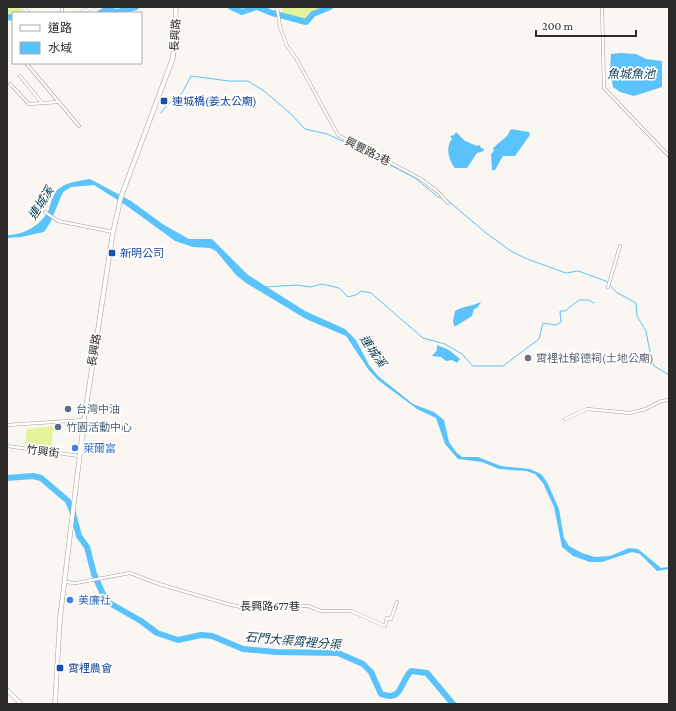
<svg xmlns="http://www.w3.org/2000/svg" width="676" height="711" viewBox="0 0 676 711" font-family="'Crimson Pro','Noto Sans TC',serif">
<rect width="100%" height="100%" fill="#faf6f2"/>
<path fill="#e3f39a" d="M7,7h12l5,6h-11v3h-6z
M282,7h42l-14,7 -6,7 -23,-9z
M54,426l-3,22 -26,-4 2,-15z"/>
<path fill="#5ac2fc" d="M621,53l15,1 10,5 16,2v26l-28,9 -14,-4 -7,-5 -3,-16 1,-17z
M511,129l18,3 1,3 -15,21h-12l-8,14h-3l-1,-16 3,-3 -1,-3 14,-12z
M456,132l9,9 12,5 3,-1 1,3 3,1v2l-7,2 -10,15h-12c-6,-7 -10,-21 -3,-29l-2,-3 4,-1z
M90,179l41,22 33,24 25,14h23l36,36 57,36 40,18 11,11 13,25 9,11 35,28 21,8 10,8 5,22 7,10 6,5h16l23,9 29,3 11,5 6,8 12,27 5,29 5,8 13,7 13,4 15,-1 19,-8 9,1 23,19 8,-1v2l-12,2 -17,-17 -8,-2 -30,10h-12l-17,-6 -11,-9 -8,-40 -11,-24 -8,-9 -9,-3 -27,-2 -17,-7 -24,-3 -13,-15 -9,-26 -19,-9 -39,-29 -10,-11 -22,-33 -40,-17 -60,-36 -10,-8 -20,-24 -6,-3 -17,-1 -18,-6 -48,-35 -33,-21 -23,2 -8,5 -13,31 -6,9 -23,5 -14,1v-3c17,0 35,-10 42,-26 2,-6 4,-15 9,-20 9,-7 21,-8 32,-10z
M481,302l-4,6 -3,1 -2,7 -16,10h-2l-1,-5 2,-10c9,-5 17,-5 26,-9z
M437,345l12,5 11,9 -3,4 -5,-3 -6,1 -5,-4 -9,-1 5,-6z"/>
<g fill="none" stroke-linecap="round" stroke-linejoin="round">
<path stroke="#5ac2fc" stroke-width="1" d="M161,113l6,-8 15,-12 9,-17 38,5h19l16,10 27,23 14,15 22,5 31,14 57,30 23,19 5,1
M446,199l40,34 25,18 16,8 39,14 12,-2 28,10 10,11 20,11 1,13 9,15 3,16 5,19 15,9
M265,287l32,-2 13,2 12,-3 17,4 9,9 8,-2 5,-4 10,2 52,45 22,6 17,10 11,12h30l36,-27 4,-16 13,2 5,-3 -1,-11h5l14,-11h10l5,3"/>
<path stroke="#5ac2fc" stroke-width="6" d="M231,7l11,5 14,-5
M257,7l15,6 34,9 7,-8 17,-7
M100,13l6,-3 12,2 18,-5
M7,17l6,1
M7,478l26,-2 8,2 27,23 5,12 6,23 8,11 7,27 12,27 35,20 16,12 21,7 23,-5 11,1 31,13 33,3 62,1 25,11 8,8 10,22c21,8 18,-10 30,-23l16,2 26,31"/>
<g stroke="#a39f9b" stroke-width="3.5">
<path id="minor" d="M22,7l7,6
M277,7l3,20 7,19 9,12 42,77 83,44 17,13 10,11
M602,7l2,81 65,68
M62,13v-6
M79,13l15,-6
M26,63l53,63
M20,76l22,27
M10,84l19,20 29,-2
M45,212l13,9 55,11
M608,287l12,-41
M565,419l22,-10 43,4 16,-4 15,-8 8,-1
M7,425l77,-5
M7,446l72,10
M65,582l11,1 54,-10 29,11 72,21 10,2 16,-2 51,1 13,5h30l34,15 2,-8 4,1 6,-17"/>
</g>
<g stroke="#a39f9b" stroke-width="4.5">
<path id="tertiary" d="M7,690l14,14"/>
</g>
<g stroke="#a39f9b" stroke-width="5">
<path id="secondary" d="M55,704l5,-86 24,-198 29,-188 8,-35 52,-139 3,-51"/>
</g>
<use href="#minor" stroke="#fff" stroke-width="2.5"/>
<use href="#tertiary" stroke="#fff" stroke-width="3.5"/>
<use href="#secondary" stroke="#fff" stroke-width="4"/>
</g>
<g fill="#1a4fb4" stroke="#fff" stroke-width="1.5">
<rect x="160" y="97" width="8" height="8" rx="2"/>
<rect x="108" y="249" width="8" height="8" rx="2"/>
<rect x="56" y="664" width="8" height="8" rx="2"/>
</g>
<circle fill="#6b7280" stroke="#fff" stroke-width="1.5" cx="528" cy="358" r="4"/>
<g fill="#5c6f8a" stroke="#fff" stroke-width="1.5">
<circle cx="68" cy="409" r="4"/>
<circle cx="58" cy="427" r="4"/>
</g>
<g fill="#3f7fe0" stroke="#fff" stroke-width="1.5">
<circle cx="75" cy="448" r="4"/>
<circle cx="70" cy="600" r="4"/>
</g>
<g text-anchor="middle" dominant-baseline="central" stroke-width="3.5" stroke-linejoin="round" paint-order="stroke">
<g font-size="11" fill="#2c2b29" stroke="#fff">
<text transform="translate(175 35) rotate(-86)">長興路</text>
<text transform="translate(368 151) rotate(27)">興豐路2巷</text>
<text transform="translate(94 350) rotate(-81)">長興路</text>
<text transform="translate(43 451) rotate(8)">竹興街</text>
<text x="270" y="606">長興路677巷</text>
</g>
<g font-size="11" fill="#164399" stroke="#fff" text-anchor="start">
<text x="172" y="101">連城橋(姜太公廟)</text>
<text x="120" y="253">新明公司</text>
<text x="68" y="668">霄裡農會</text>
</g>
<g font-size="11" fill="#5b616d" stroke="#fff" text-anchor="start">
<text x="536" y="358">霄裡社郁德祠(土地公廟)</text>
</g>
<g font-size="11" fill="#4e5e75" stroke="#fff" text-anchor="start">
<text x="76" y="409">台灣中油</text>
<text x="66" y="427">竹園活動中心</text>
</g>
<g font-size="11" fill="#366cbe" stroke="#fff" text-anchor="start">
<text x="83" y="448">萊爾富</text>
<text x="78" y="600">美廉社</text>
</g>
<g font-size="12" font-style="italic" fill="#08374e" stroke="#fff">
<text x="631" y="74">魚城魚池</text>
<text transform="translate(41 203) rotate(-58)">連城溪</text>
<text transform="translate(373 351) rotate(55)">連城溪</text>
<text transform="translate(293 641) rotate(5)">石門大渠霄裡分渠</text>
</g>
</g>
<rect width="676" height="711" fill="none" stroke="#2c2b29" stroke-width="16"/>
<rect x="12" y="12" width="130" height="52" fill="#ffffff" stroke="#abaaa9"/>
<rect x="20" y="25" width="20" height="6" fill="#ffffff" stroke="#abaaa9"/>
<text x="48" y="32" font-size="12" fill="#2c2b29">道路</text>
<rect x="20" y="42" width="20" height="12" fill="#5ac2fc" stroke="#abaaa9"/>
<text x="48" y="52" font-size="12" fill="#2c2b29">水域</text>
<path d="M536 30v6h100v-6" fill="none" stroke="#2c2b29" stroke-width="2"/>
<text x="542" y="30" font-size="12" fill="#2c2b29" stroke="#ffffff" stroke-width="3" paint-order="stroke">200 m</text>
</svg>
